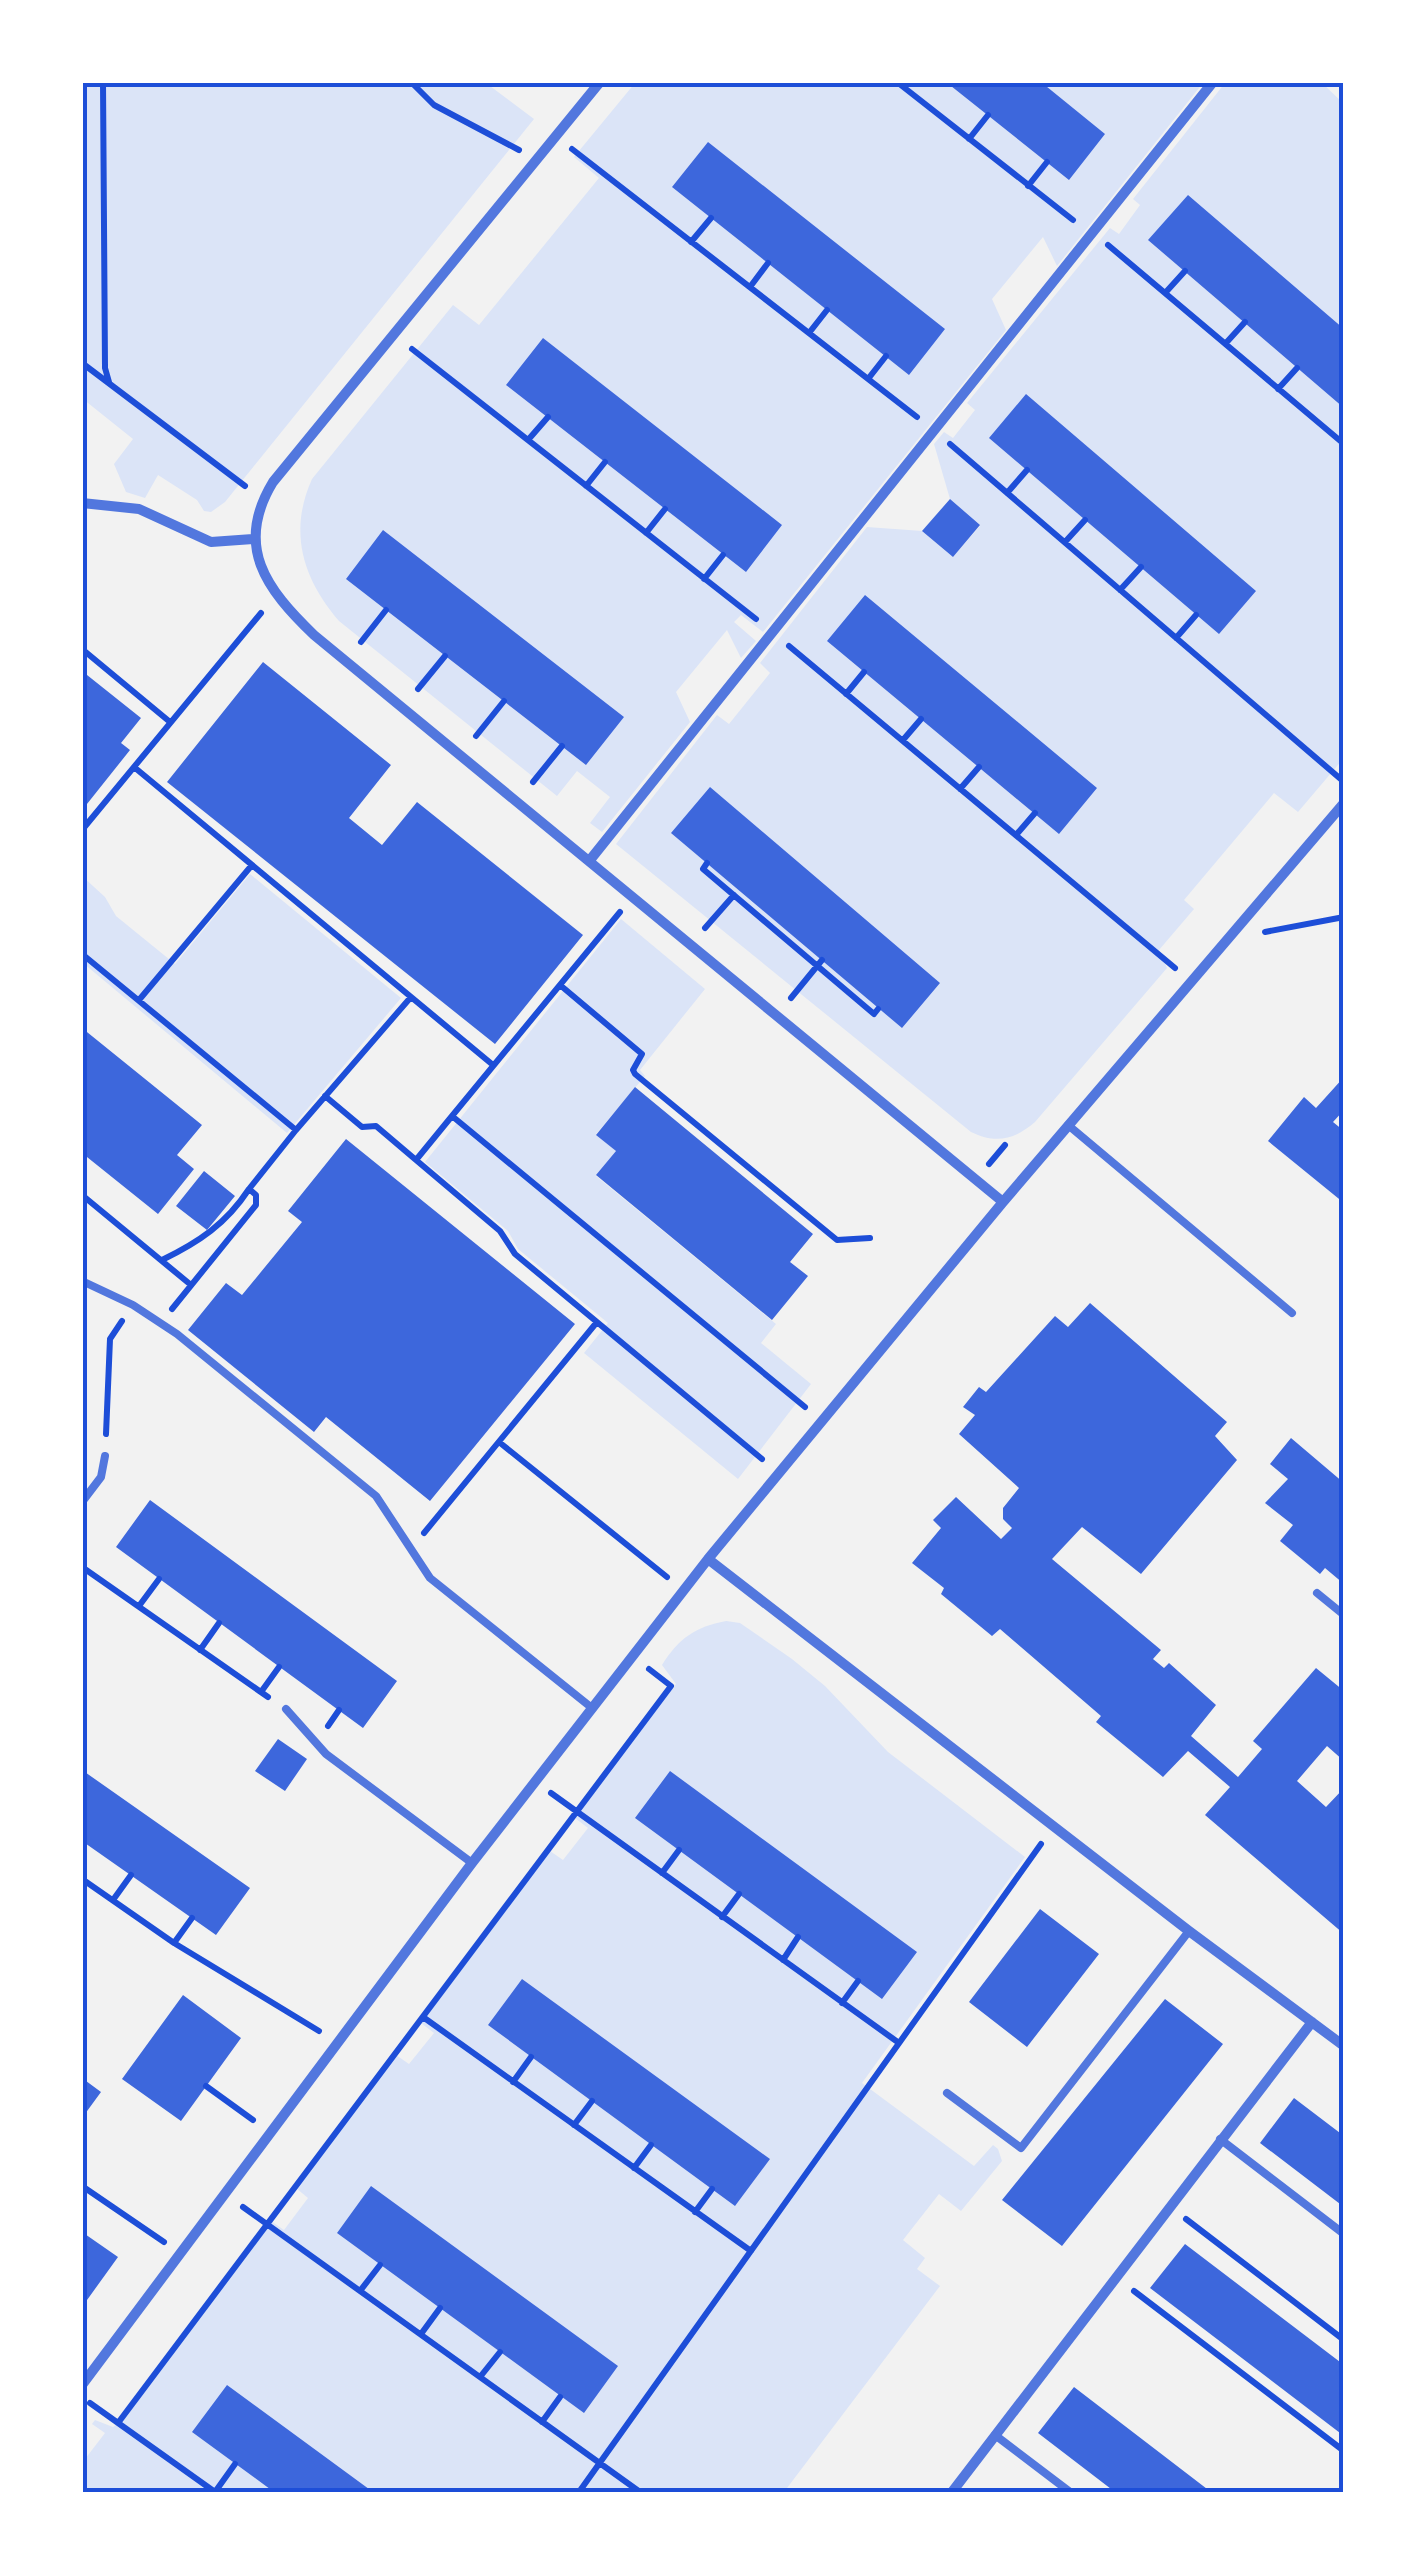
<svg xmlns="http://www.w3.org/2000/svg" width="1426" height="2575" viewBox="0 0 1426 2575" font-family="'Nunito Sans',sans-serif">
<rect width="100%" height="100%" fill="#f2f2f2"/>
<path fill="#dbe4f7" d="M82,83h404l48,36 -309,383 -14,10 -7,-1 -7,-11 -39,-25 -13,23 -19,-6 -12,-28 19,-25 -50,-40z
M635,83h568l-146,183 -14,-29 -51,62 14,31 -243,302 -22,-17 -7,7 22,19 -15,17 -14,-28 -51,62 14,30 -88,110 -12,-9 20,-26 -33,-26 -20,25 -218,-175c-36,-42 -51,-89 -27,-142l141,-174 26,20 120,-147 -25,-21z
M1225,83h97l21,20v656l-45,53 -24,-19 -90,107 10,9 -35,41 8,18 -132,154c-21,18 -39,22 -64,10l-355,-288 101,-129 12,9 41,-51 -10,-10 107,-136 55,4 31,26 27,-31 -30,-27 -16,-55 10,-12 9,6 22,-28 -8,-7 143,-175 9,6 21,-29 -7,-6z
M250,874l151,124 -114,135 -204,-170 -1,-87 23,21 11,19 59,48z
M621,919l84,70 -65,81 5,6 -49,58 20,17 -20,25 180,148 -15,19 50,41 -73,95 -154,-126 24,-30 -90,-74 -10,-18 -83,-69z
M726,1621l14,2 52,36 33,27 63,66 137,105 -163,226 112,83 19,-21 5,4 4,12 -41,50 -22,-17 -36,46 22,18 -8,11 23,17 -156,206h-701l-1,-29 23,-30 -13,-9 3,-4 18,7 10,-7 148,-199 13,9 24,-32 -12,-10 100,-133 13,9 25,-31 -13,-10 129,-172 13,9 25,-32 -13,-10 101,-134 -14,-19c17,-27 33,-38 64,-44z"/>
<path fill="#3d67dc" d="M946,82h95l64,52 -36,46z
M708,142l237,187 -36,46 -237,-188z
M1188,195l156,134v79l-196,-168z
M543,338l239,187 -36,47 -240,-187z
M1026,394l230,197 -37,43 -230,-196z
M950,499l30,26 -27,32 -31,-26z
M383,530l241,187 -38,48 -240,-186z
M865,595l232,193 -38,46 -232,-193z
M263,662l128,103 -42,53 33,27 35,-43 166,133 -88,109 -328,-262z
M82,671l59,47 -20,25 9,7 -43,54 -5,-4z
M710,787l230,196 -38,45 -231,-195z
M82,1028l120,97 -25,30 17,14 -36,45 -76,-61z
M1344,1077v33l-11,12 11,9v72l-76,-62 36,-44 12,11z
M635,1087l178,147 -23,28 18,14 -36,44 -176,-145 20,-24 -20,-16z
M346,1139l229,185 -145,177 -104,-84 -12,15 -126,-102 38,-47 16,12 60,-73 -14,-11z
M204,1171l31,25 -28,34 -31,-24z
M1090,1303l137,119 -12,14 22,24 -96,114 -59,-47 -30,32 109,91 -8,9 11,9 5,-5 47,42 -25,31 47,41 24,-28 -9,-8 63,-73 28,23v70l-17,-15 -30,35 29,26 18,-19v146l-139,-119 25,-28 -42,-36 -25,26 -67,-55 5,-6 -101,-87 -8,7 -51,-42 3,-6 -32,-25 29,-35 -8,-8 23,-23 45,42 11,-11 -9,-9v-11l16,-20 -60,-54 16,-19 -12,-8 16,-20 7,5 69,-76 13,11z
M1291,1438l53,45v101l-19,-16 -5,6 -40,-33 13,-16 -28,-22 23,-24 -18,-15z
M150,1500l247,181 -34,47 -247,-181z
M278,1739l29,20 -22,32 -30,-20z
M82,1770l168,118 -34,47 -134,-94z
M670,1771l247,181 -35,47 -247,-181z
M1040,1909l59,45 -72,93 -58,-45z
M522,1979l248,180 -35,47 -247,-181z
M183,1995l58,43 -60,83 -59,-42z
M1165,1999l58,45 -161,202 -60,-46z
M82,2078l19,14 -19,26z
M1294,2098l50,38v71l-84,-64z
M371,2186l247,180 -34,47 -247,-180z
M82,2232l36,25 -36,50z
M1185,2244l159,121v71l-194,-148z
M227,2385l146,107h-99l-82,-60z
M1074,2387l137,105h-96l-77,-59z"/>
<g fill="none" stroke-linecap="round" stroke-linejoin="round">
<path stroke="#1d4ed8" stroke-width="6" d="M103,82l2,286 4,14
M411,82l23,23 85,45
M897,82l176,138
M969,139l19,-24
M572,149l345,268
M1028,186l19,-24
M691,242l20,-24
M1108,245l236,199
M750,287l18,-24
M1166,292l19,-21
M809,333l18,-23
M1226,343l19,-21
M412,349l344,270
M82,363l163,123
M868,379l18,-23
M1278,389l19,-21
M528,440l20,-23
M950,444l393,337
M586,486l19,-24
M1007,493l20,-23
M646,533l19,-24
M1065,542l20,-22
M704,579l19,-24
M1120,590l21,-23
M1176,638l20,-23
M361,642l25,-32
M789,646l386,322
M82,649l88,73
M418,689l27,-33
M846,694l18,-22
M476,736l28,-35
M903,740l18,-21
M134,767l359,298
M533,782l29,-36
M960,789l19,-22
M82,830l179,-217
M1016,835l19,-22
M707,863l-4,6 171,145 4,-5
M620,912l-168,204 353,291
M705,928l29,-33
M1265,932l79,-15
M82,954l214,176
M560,985l82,69 -9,16 2,4 202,166 33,-2
M791,998l31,-38
M139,1000l113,-135
M325,1096l37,31 14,-1 40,34
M452,1116l-36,44 84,71 15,23 247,205
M989,1164l16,-19
M82,1195l109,90
M162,1260c37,-18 64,-36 87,-71
M172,1309l84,-104v-10l-7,-6 47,-59 115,-133
M106,1434l4,-95 12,-18
M499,1442l168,135
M424,1533l173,-211
M82,1567l186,130
M139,1606l20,-27
M200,1650l19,-27
M261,1692l18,-25
M328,1726l11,-16
M551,1793l348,250
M662,1873l17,-23
M82,1879l92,64 145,88
M113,1900l18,-25
M722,1917l17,-23
M174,1943l18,-25
M783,1960l15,-23
M842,2003l16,-22
M423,2017l328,234
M513,2082l18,-25
M206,2086l47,34
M574,2125l18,-24
M634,2168l17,-23
M82,2186l82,56
M243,2207l397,285
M695,2212l17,-23
M1186,2219l158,121
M360,2291l20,-26
M1134,2291l210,160
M421,2334l19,-26
M480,2377l20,-25
M90,2403l125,89
M542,2422l18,-25
M118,2423l553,-737 -22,-17
M215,2492l20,-28
M579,2492l462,-648"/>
<path stroke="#5277de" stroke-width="8" d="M1068,1125l224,188
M82,1281l51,24 44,29 199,162 54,82 162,130
M82,1502l19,-25 4,-21
M1317,1593l27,22
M286,1709l40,45 146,109
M947,2093l74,55 168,-217
M1220,2139l124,95
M995,2435l75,57"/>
<path stroke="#5277de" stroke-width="10" d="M600,82l-327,400c-39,64 -7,107 41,153l689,567
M82,503l57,6 72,33 42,-3
M590,860l623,-778
M708,1559l481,372 155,115
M82,2385l390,-522 236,-304 295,-357 341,-399
M952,2492l360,-470"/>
</g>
<rect width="1426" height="2575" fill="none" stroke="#ffffff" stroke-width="170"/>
<rect x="85" y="85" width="1256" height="2405" fill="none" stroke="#1d4ed8" stroke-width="4"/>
</svg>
